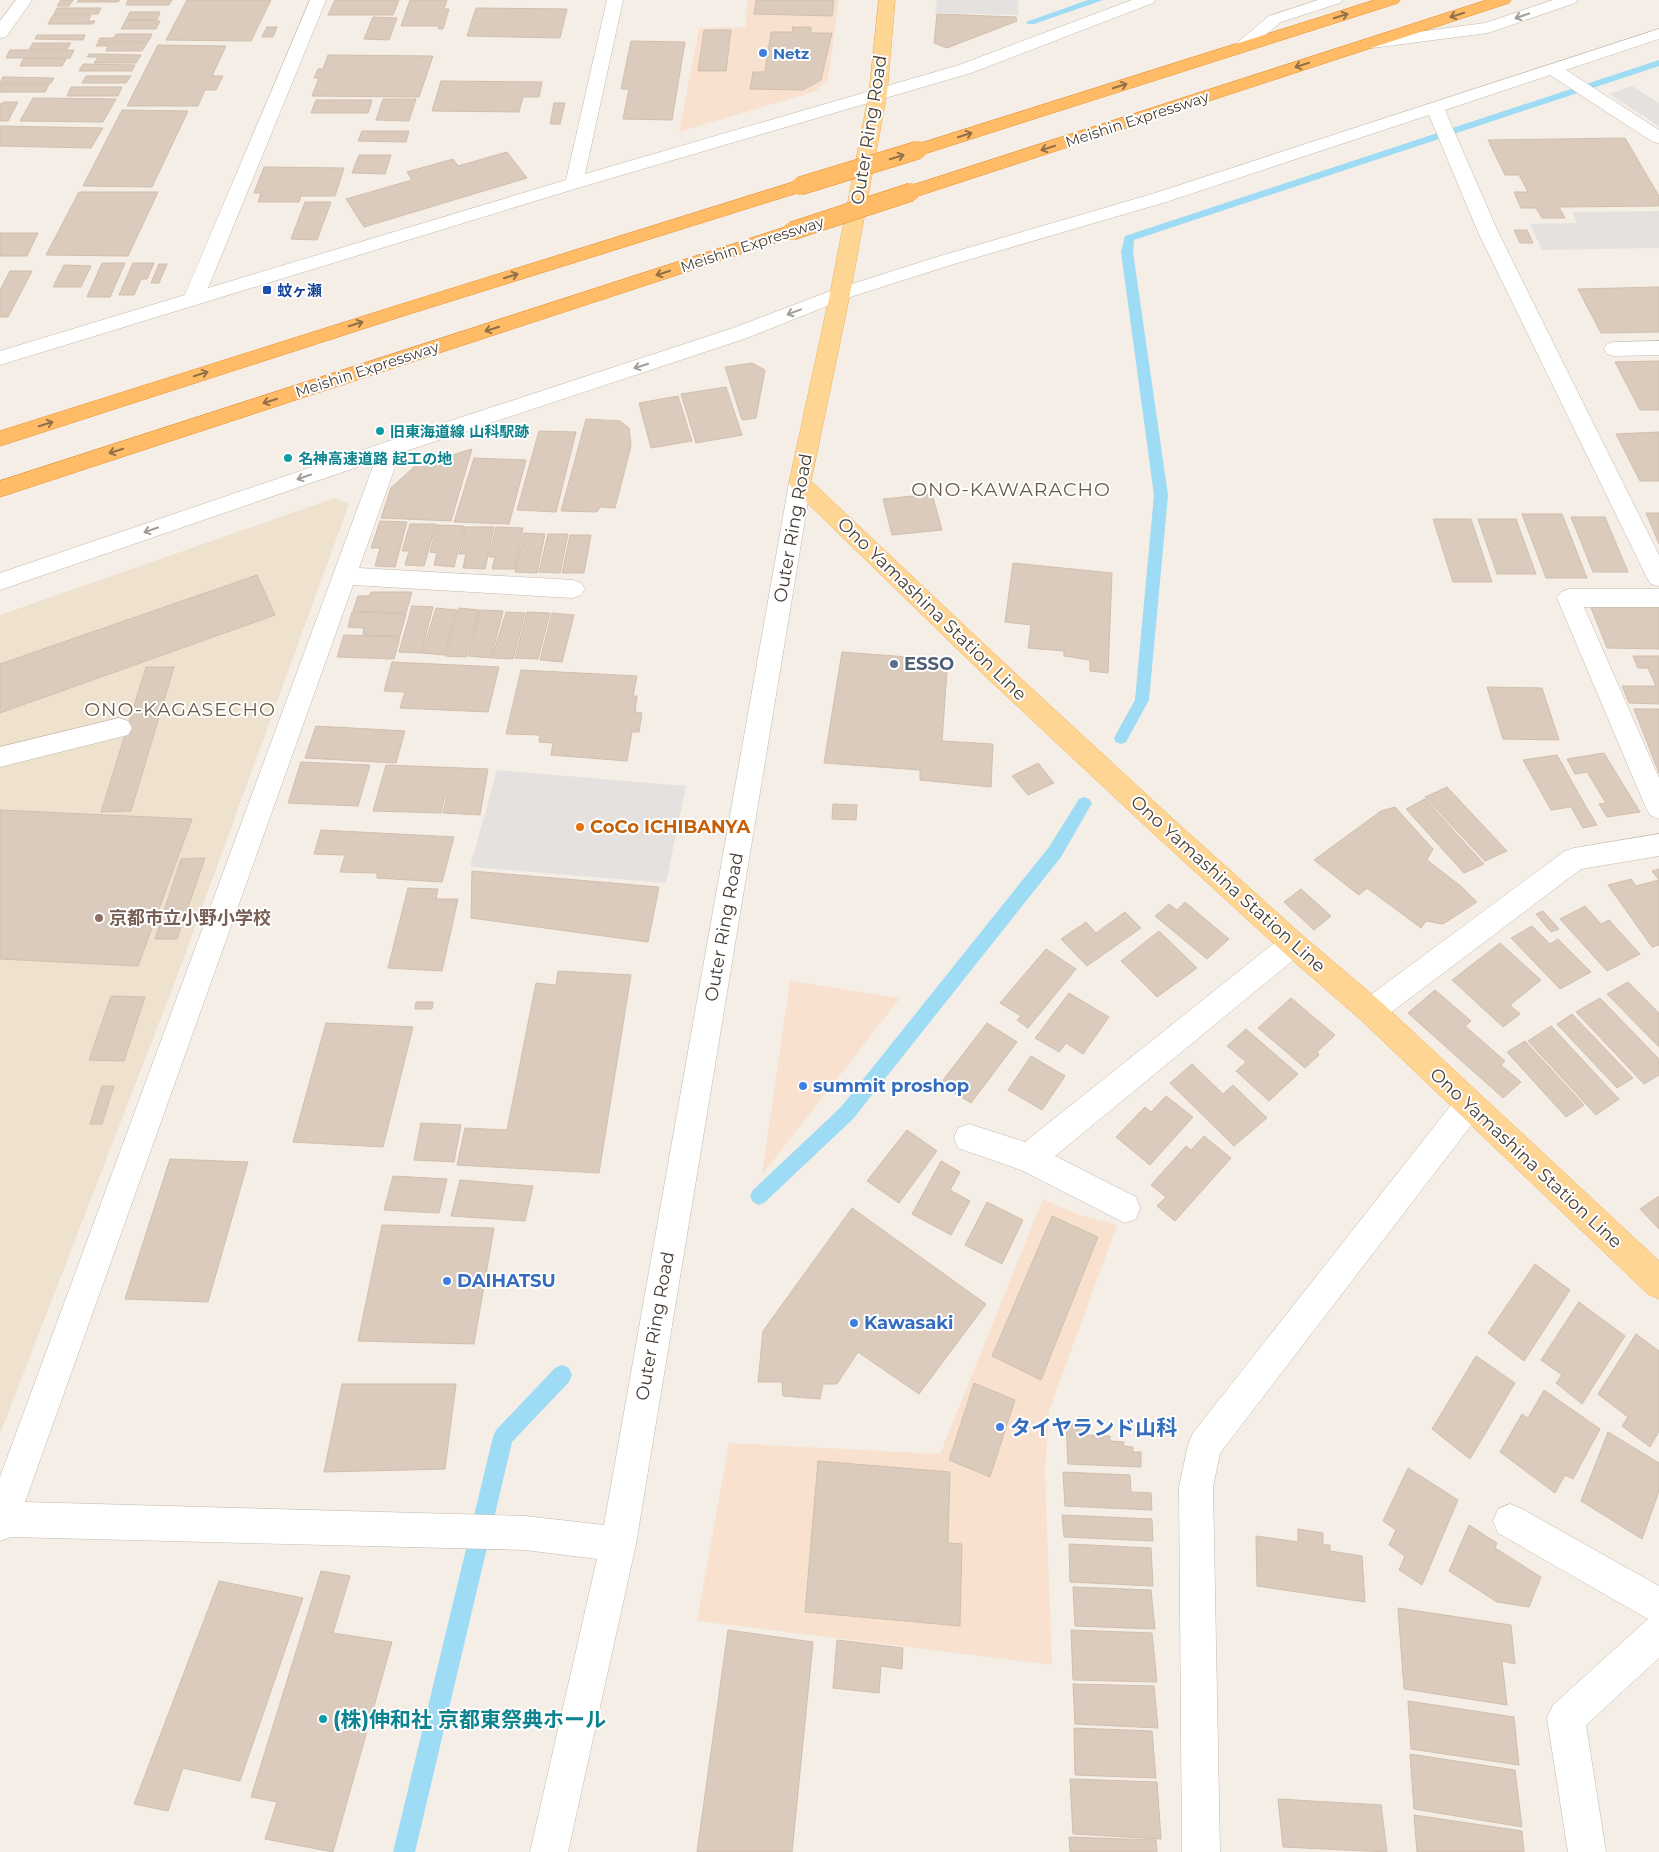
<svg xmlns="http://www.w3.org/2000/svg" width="1659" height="1852" viewBox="0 0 1659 1852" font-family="Montserrat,'Noto Sans JP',sans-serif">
<rect width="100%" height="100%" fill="#f4eee6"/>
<path fill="#f8e2cf" d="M747,0h92l-11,79 -12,12 -137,41 20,-104 47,-1z
M790,981l110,17 -138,177z
M1043,1199l36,16 38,10 -68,186 -4,61 7,193 -355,-44 32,-178 211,11z"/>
<path fill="#eee2cf" d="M335,498l14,6 -173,475 -176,455v-819z"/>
<path fill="#e5e1de" d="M937,0h81l1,15 -84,-2z
M1632,86l27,17v23l-50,-32z
M1659,211v37l-117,2 -12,-26 47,-1 -5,-11z
M497,770l189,16 -20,97 -196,-16z"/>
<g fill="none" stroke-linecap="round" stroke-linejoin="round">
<path fill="#9edbf5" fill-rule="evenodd" d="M1088,0h15l-69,24h-6l-2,-2z
M1659,60v6l-525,174 -1,12 35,243 -19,205 -23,42 -5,2 -5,-2 -2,-4 21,-38 19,-205 -33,-243 4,-16z
M1084,797l5,2 3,4 -31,54 -208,262 -88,83 -6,3 -6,-3 -3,-6 3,-6 88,-83 208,-260 30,-48z
M562,1365l7,3 3,7 -3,7 -57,60 -97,410h-22l100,-415 3,-7 59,-62z"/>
</g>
<path fill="#dacbbd" stroke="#d2bfad" d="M61,0h12l-4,6h-12z
M79,0h41l-2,2h-41z
M128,0h44l-3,5h-43z
M187,0h84l-20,41 -85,-1z
M335,0h64l-6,15h-65z
M410,0h37l-3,9h5l-6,20h-5l1,-3h-38z
M756,0h78l-2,16 -78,-2z
M57,8h44l-3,6h-44z
M476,8l91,1 -7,29 -93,-2z
M130,12h30l-3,8h-31z
M937,14l79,3 1,4 -70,27 -13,-5z
M53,15h38l-3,6h7l-2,3h-45z
M373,17l24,1 -8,22 -25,-1z
M126,20l34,1 -4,8h-35z
M267,27h10l-4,10h-11z
M792,27h19v6h21l-11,47 -18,10 -53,-1 3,-17h12l6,-40h22z
M704,30h27l-5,41h-28z
M116,34h36l-4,8h-50l2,-4h14z
M37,35h48l-2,5 -48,-1z
M631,41l54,1 -13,78 -49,-1 6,-30h-8z
M33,43h38l-4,6h-38z
M98,43h49l-5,8h-36l2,-5h-12z
M158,45l68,1 -14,30h11l-7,14h-11l-7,16h-71z
M10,50h64l-4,8h-64z
M89,54h10l42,1 -5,8h-42l4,-6h-11z
M328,55l105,1 -14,41 -107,-1 7,-18h-5l4,-9h5z
M24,58l42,1 -4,7h-42z
M83,64l52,1 -3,6h-53z
M86,76h45l-5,7h-44z
M3,77l51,1 -3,5h-51z
M441,81l101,1 -3,15h-16l-4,15 -87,-1z
M0,84h49l-4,8h-45z
M71,87h51l-4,9h-51z
M33,98l83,1 -13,23 -83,-1z
M383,99h33l-7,22 -33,-1z
M316,100h56l-4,13h-57z
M4,102h14l-10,19h-8v-17z
M554,103h11l-5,21h-10z
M122,110l66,1 -36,76 -69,-1z
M0,126l103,2 -12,20 -91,-2z
M362,131h47l-3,11 -48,-1z
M1625,138l34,58v10l-100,1 6,11h-23l-6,-10h-15l-7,-16h14l-9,-17h-14l-17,-35z
M507,152l20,26 -163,49 -18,-28 66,-19 -5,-8 46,-13 5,7z
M359,155h32l-6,19 -33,-1z
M264,167l80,1 -9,28h-34l-2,6h-41l3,-9h-7z
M79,192h79l-30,64 -82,-1z
M305,202h26l-14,38 -26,-1z
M1514,230h13l6,13h-13z
M0,233h38l-11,23h-27z
M102,263h23l-15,34h-23z
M133,263h21l-7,16h-6l-7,16h-15z
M159,264h8l-8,19h-8z
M64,265l27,1 -10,21h-28z
M10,271h22l-24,46h-8v-27z
M1659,287v45l-58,1 -23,-44z
M1659,361v49h-19l-25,-48z
M752,363l13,7 -9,48 -14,2 -17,-53z
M726,387l16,48 -46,8 -15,-49z
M678,396l14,45 -41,7 -12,-45z
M586,419l34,2 9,7 2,18 -16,62 -15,-1 -3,5 -36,-1z
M539,431l37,1 -20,80 -39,-2z
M1659,432v49h-19l-24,-47z
M472,449l-21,72 -70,-3 10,-30 24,-22z
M474,458l52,2 -17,64 -55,-2z
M932,494l10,36 -50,5 -9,-36z
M1646,513h13v31z
M1522,514h40l25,64h-41z
M1571,517h34l23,55h-35z
M1433,519h38l21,63h-39z
M1478,519h38l20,55h-39z
M380,521l27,1 -12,45 -20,-1 5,-18h-9z
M410,524h26l-12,42 -19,-1 4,-14h-7z
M437,525l27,1 -10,41 -20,-2 3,-12 -7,-1z
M465,527h29l-9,42 -22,-1 3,-14h-7z
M496,527l27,1 -8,41h-23l3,-12h-6z
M524,533l21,1 -8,39 -22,-1z
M548,534h20l-8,39 -21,-1z
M570,535h21l-7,38h-22z
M1013,563l99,10 -4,100 -18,-2v-11l-26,-4v-5l-36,-3 3,-23 -26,-3z
M257,575l18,40 -275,98v-49z
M371,592h41l-6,21 -53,-2 5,-15h11z
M1590,605l69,1v43l-52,-1z
M412,606l21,1 -12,46 -22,-1z
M436,608l21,2 -13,45 -22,-2z
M459,608l20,2 -13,47 -21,-1z
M480,610l23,1 -12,47 -23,-2z
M352,612l54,2 -6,22 -37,-1 1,-7 -16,-1z
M506,612l19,1 -12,46 -21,-1z
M527,612l23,1 -12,46 -23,-1z
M552,613l22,2 -12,47 -22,-2z
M344,635l56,2 -6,22 -57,-2z
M842,652l92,7 13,12 -5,70 51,3 -2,43 -71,-7v-10l-96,-7z
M1633,656h26v48l-30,-1 -7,-17h34l-8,-18h-10z
M392,662l107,5 -11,45 -88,-4 5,-16 -21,-1z
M146,667h28l-43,144 -30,1z
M521,670l116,6 -4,20h4l-2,16 7,1 -3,19h-7l-5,29 -76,-6 2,-12 -14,-1 1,-7 -34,-1z
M1487,687l55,1 17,52 -56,-1z
M1634,709h25v64z
M316,726l89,5 -9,32 -91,-5z
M1604,753l28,46 8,13 -33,5 -8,-13 7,-1 -19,-31 -12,2 -8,-15z
M1557,755l28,50 12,20 -14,3 -12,-21 -20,3 -28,-50z
M301,762l69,3 -12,41 -70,-3z
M1038,763l16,20 -26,12 -16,-19z
M386,765l102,4 -8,46 -37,-2 4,-18h-2l-4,18 -68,-2z
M1447,787l60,64 -22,10 -60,-64z
M1425,799l59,65 -20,9 -58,-64z
M833,804l24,1 -1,15 -24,-1z
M1395,807l38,42 -6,11 35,27 15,15 -34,22 -17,-3 -5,7 -54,-40 -8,7 -45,-35 67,-49z
M0,810l192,9 -54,147 -138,-7z
M321,830l133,7 -12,45 -65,-4v-5l-37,-1 5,-17 -31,-1z
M205,858l-28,81h-22l26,-80z
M1659,869v76l-7,2 -44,-62 23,-6 5,7 23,-6 -7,-9z
M472,871l187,16 -11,55 -177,-24z
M408,888l30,1 -2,10h22l-16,72 -54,-3z
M1301,889l30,27 -17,14 -30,-28z
M1185,902l44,37 -22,20 -52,-43 14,-12 8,6z
M1585,906l16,18 8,-4 31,34 -33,17 -47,-52z
M1543,911l16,18 -8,3 -15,-18z
M1125,912l16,16 -54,38 -26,-27 25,-17 10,11z
M1532,926l18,18 8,-5 33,33 -31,17 -49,-51z
M1159,931l38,37 -40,29 -36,-36z
M1500,943l41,37 -31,25 10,9 -17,13 -51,-47z
M1046,949l30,20 -48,59 -11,-8 4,-4 -21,-13z
M558,971l73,4 -32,198 -142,-8 8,-37 42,2 29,-147 20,2z
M1628,982l31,31v34l-52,-53z
M1435,990l36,31 -6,5 40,35 -4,4 20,17 -18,16 -95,-85z
M1069,993l40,24 -26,37 -17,-11 -7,9 -24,-14z
M111,996l34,1 -21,64 -35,-1z
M1291,998l44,37 -18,17 2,3 -14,13 -47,-40z
M1600,998l59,61v16l-15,9 -68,-72z
M416,1002h17l-1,7h-17z
M1572,1014l61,64 -16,10 -60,-64z
M326,1023l87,4 -30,120 -90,-5z
M987,1023l30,19 -46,61 -31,-19z
M1551,1026l68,73 -23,16 -68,-74z
M1246,1029l52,45 -29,27 -33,-30 10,-9 -19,-16z
M1525,1041l59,64 -18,12 -59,-65z
M1031,1056l34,20 -23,34 -34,-20z
M1192,1064l31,30 10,-9 34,33 -33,28 -64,-63z
M102,1086h12l-12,38h-12z
M1166,1096l27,21 -43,48 -34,-28 29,-30 6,5z
M421,1123l40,2 -7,37 -40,-2z
M907,1130l30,21 -38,52 -32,-22z
M1204,1136l27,22 -56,63 -18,-15 9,-9 -15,-12 35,-39 5,4z
M170,1159l78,3 -40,140 -83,-3z
M941,1161l19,11 -10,18 20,11 -19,34 -39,-21z
M393,1176l54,3 -8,34 -55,-3z
M460,1180l73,6 -8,35 -74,-5z
M1659,1196v33l-19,-20z
M987,1202l36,18 -21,44 -37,-19z
M852,1208l134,96 -67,90 -61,-42 -21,32h-14l-3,15 -37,-3 -1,-14h-24l5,-51z
M1052,1216l46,21 -57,143 -49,-24z
M382,1225l112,3 -20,116 -116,-3z
M1535,1264l35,26 -46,71 -36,-28z
M1579,1302l46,34 -43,68 -26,-21 6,-8 -21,-15z
M1636,1334l23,17v80l-9,16 -28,-21 6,-9 -30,-23z
M1476,1356l39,27 -45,76 -38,-30z
M974,1383l41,17 -25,77 -41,-17z
M342,1384h114l-11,85 -121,3z
M1544,1390l56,39 -27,50 -8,-4 -10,18 -55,-41 22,-38 6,4z
M1066,1423l19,1v11l25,1v5l14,1 -1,4 10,1v5h8v15l-73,-3z
M1608,1432l51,31v28l-17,48 -61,-38z
M818,1461l132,11 -2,71 14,1 -2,82 -155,-14z
M1408,1468l50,32 -36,85 -23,-15 6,-14 -16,-11 7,-15 -13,-9z
M1063,1472l67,3 1,17 20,1 1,17 -87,-4z
M1062,1515l90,4 1,22 -89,-4z
M1469,1525l28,18 -2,5 46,29 -12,30 -32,-5 -48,-31z
M1298,1529l25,4v12h7v6l32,5 3,46 -108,-16 -1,-50 42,6z
M1069,1544l82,4 2,38 -83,-4z
M321,1571l29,5 -17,57 59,9 -59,210 -68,-13 12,-37 -26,-5z
M219,1581l84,17 -63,183 -57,-13 -15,43 -34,-7z
M1073,1587l78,3 4,39 -80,-3z
M1398,1608l113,17 4,39 -13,-3 5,44 -103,-16z
M728,1630l85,12 -21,210h-95z
M1071,1630l81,3 5,49 -84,-2z
M837,1640l66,8 -1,21 -21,-3 -2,27 -46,-5z
M1073,1684l81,2 4,42 -83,-4z
M1408,1701l106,16 5,48 -108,-16z
M1074,1728l78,3 4,47 -81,-3z
M1410,1754l105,16 7,57 -108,-18z
M1070,1779l87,3 4,57 -88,-5z
M1278,1799l103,6 6,47 -104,-5z
M1414,1815l108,16 2,21h-107z
M1069,1837l87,3 1,12h-87z"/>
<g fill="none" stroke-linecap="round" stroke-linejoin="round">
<g stroke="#c3b8ab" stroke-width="1">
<path id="minor" d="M16,0h16l-26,37 -6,1v-17z
M310,0h16l-118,288 358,-108 41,-180h16l-38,174 374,-109 173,-65h23l-2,3 -182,70 -390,114 -581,178v-14l185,-56z
M1318,0h24l-2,3 -59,19 -36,30h-12l-2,-4 38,-32z
M1553,0h24l-2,3 -87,30 -116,15 -6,-1 -2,-4 2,-4 6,-1 113,-15z
M1659,29v10l-93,31 93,60v13l-6,-1 -103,-67 -105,35 53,122 161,323v31l-8,-2 -4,-6 -169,-346 -49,-117 -263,87 -212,62 -107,34 -100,40 -347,115 -41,115 214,12 8,3 4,6 -4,6 -8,3 -220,-13 -328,917 500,14 79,9 185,-1042 3,-5 8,-3 8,3 3,5 -175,1061 -68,308h-38l67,-293 -72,-9 -514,-13 -11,4v-64l375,-1016 -375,129v-17l383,-130 350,-115 100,-38 107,-34 212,-62z
M1659,341v14l-45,1 -7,-2 -3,-5 3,-5 7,-2z
M1569,589h90v18h-75l75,171v41l-9,-4 -4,-7 -89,-210 4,-6z
M119,718l9,3 4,7 -4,7 -128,32v-20z
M1659,834v22l-78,13 -200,151 -10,4 -10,-4 -4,-9 4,-9 204,-151 9,-3z
M1293,932l10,4 4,8 -4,8 -248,204 81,41 4,11 -4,11 -11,4 -104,-53 -63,-22 -4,-10 4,-10 11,-4 56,18 258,-206z
M1469,1091l10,4 5,10 -5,10 -259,338 -7,34 7,365h-38l-3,-365 9,-42 5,-12 266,-338z
M1510,1504l12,5 137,77v72l-73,67 20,127h-38l-21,-134 6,-13 95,-86 -150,-86 -5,-12 5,-12z"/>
</g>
<g stroke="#ecb15c" stroke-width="1">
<path id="major" d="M879,0h16l-8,93 -37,201 -39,187 191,180 171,158 130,117 78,66 278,259v38l-11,-5 -287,-274 -78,-68 -128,-117 -171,-160 -192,-187 -3,-5 41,-189 39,-201z"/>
</g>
<g stroke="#e88e2c" stroke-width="1">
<path id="highway" d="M1375,0h25l-2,3 -474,151 -6,1 -6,-1 -3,-4 3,-4z
M1487,0h24l-2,3 -591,193 -7,2 -7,-2 -2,-4 2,-4z
M800,180l7,2 2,4 -2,4 -407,127 -400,129v-15l386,-122z
M792,225l7,2 3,4 -3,4 -799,262v-16z"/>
</g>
<use href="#minor" fill="#fff" fill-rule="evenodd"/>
<use href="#major" fill="#ffd594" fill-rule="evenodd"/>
<use href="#highway" fill="#fb6" fill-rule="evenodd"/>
<g stroke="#e88e2c" stroke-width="19" stroke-linecap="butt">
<path id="highway-bridge" d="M800,186l118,-36
M792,231l119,-39"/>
</g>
<use href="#highway-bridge" stroke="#fb6" stroke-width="18"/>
</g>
<defs><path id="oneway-shaft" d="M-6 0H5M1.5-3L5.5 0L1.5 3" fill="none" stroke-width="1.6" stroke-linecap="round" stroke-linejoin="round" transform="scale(1.25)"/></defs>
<g stroke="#917049">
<use href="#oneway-shaft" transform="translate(1457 15) rotate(162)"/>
<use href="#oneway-shaft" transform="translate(1341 16) rotate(-18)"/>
<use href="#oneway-shaft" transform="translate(1302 65) rotate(162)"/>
<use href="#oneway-shaft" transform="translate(1120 86) rotate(-18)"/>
<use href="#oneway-shaft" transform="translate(965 135) rotate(-18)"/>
<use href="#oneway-shaft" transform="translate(1048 148) rotate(162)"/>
<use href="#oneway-shaft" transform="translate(897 157) rotate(-17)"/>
<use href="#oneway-shaft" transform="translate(663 273) rotate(162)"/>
<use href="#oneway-shaft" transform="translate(511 276) rotate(-17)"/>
<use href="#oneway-shaft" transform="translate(356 324) rotate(-18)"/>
<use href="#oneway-shaft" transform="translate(492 329) rotate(162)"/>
<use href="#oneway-shaft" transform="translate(201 374) rotate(-18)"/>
<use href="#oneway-shaft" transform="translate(270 401) rotate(162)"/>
<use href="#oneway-shaft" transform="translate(46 424) rotate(-18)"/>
<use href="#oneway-shaft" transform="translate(116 451) rotate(162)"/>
</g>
<g stroke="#a39e9a">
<use href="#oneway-shaft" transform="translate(1522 16) rotate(161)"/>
<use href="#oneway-shaft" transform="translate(794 312) rotate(159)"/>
<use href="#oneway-shaft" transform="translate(641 366) rotate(162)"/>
<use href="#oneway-shaft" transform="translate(304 477) rotate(161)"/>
<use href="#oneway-shaft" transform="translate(151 530) rotate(161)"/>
</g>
<g fill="#3f7fe0" stroke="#fff" stroke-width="2">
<circle cx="763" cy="53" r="5"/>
<circle cx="803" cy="1086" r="5"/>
<circle cx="447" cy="1281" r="5"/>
<circle cx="854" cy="1323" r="5"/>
<circle cx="1000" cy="1427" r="5"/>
</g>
<rect fill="#1a4fb4" stroke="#fff" stroke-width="2" x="262" y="285" width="10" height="10" rx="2.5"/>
<g fill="#0f9aa8" stroke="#fff" stroke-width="2">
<circle cx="380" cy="431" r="5"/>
<circle cx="288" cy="458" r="5"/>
<circle cx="323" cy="1719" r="5"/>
</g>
<circle fill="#5c6f8a" stroke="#fff" stroke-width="2" cx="894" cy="664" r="5"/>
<circle fill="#e8710a" stroke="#fff" stroke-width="2" cx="580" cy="827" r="5"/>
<circle fill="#8d6e63" stroke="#fff" stroke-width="2" cx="99" cy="918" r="5"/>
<g text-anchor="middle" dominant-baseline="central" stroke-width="4" stroke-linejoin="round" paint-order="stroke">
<g font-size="15" font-weight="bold" fill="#366cbe" stroke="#fff" text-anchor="start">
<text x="773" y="53">Netz</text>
</g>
<g font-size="15" fill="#473e35" stroke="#fff">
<text transform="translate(1137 119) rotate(-18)">Meishin Expressway</text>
<text transform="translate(752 244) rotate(-18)">Meishin Expressway</text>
<text transform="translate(367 369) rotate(-18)">Meishin Expressway</text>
</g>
<g font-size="15" font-weight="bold" fill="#164399" stroke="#fff" text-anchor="start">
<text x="277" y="290">蚊ヶ瀬</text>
</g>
<g font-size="15" font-weight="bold" fill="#0d838f" stroke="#fff" text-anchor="start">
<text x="390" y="431">旧東海道線 山科駅跡</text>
<text x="298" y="458">名神高速道路 起工の地</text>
</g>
<g font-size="18" fill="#473e35" stroke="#fff">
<text transform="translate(869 130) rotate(-81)">Outer Ring Road</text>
<text transform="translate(793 528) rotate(-80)">Outer Ring Road</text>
<text transform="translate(932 609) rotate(44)">Ono Yamashina Station Line</text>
<text transform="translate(1228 884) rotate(42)">Ono Yamashina Station Line</text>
<text transform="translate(724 927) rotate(-80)">Outer Ring Road</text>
<text transform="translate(1526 1158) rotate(43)">Ono Yamashina Station Line</text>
<text transform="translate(655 1326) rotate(-80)">Outer Ring Road</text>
</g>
<g font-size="18" font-weight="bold" fill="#4e5e75" stroke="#fff" text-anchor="start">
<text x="904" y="664">ESSO</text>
</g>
<g font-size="18" font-weight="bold" fill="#c56008" stroke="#fff" text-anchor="start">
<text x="590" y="827">CoCo ICHIBANYA</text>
</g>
<g font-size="18" font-weight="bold" fill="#785e54" stroke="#fff" text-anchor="start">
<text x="109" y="918">京都市立小野小学校</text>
</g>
<g font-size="18" font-weight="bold" fill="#366cbe" stroke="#fff" text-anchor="start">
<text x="813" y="1086">summit proshop</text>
<text x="457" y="1281">DAIHATSU</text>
<text x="864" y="1323">Kawasaki</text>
</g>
<g font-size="19" letter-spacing="1" fill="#6b5b4b" stroke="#fff">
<text x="1011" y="489">ONO-KAWARACHO</text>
<text x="180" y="709">ONO-KAGASECHO</text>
</g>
<g font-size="21" font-weight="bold" fill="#366cbe" stroke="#fff" text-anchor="start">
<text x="1010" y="1427">タイヤランド山科</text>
</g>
<g font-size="21" font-weight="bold" fill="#0d838f" stroke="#fff" text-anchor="start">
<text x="333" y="1719">(株)伸和社 京都東祭典ホール</text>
</g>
</g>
</svg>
